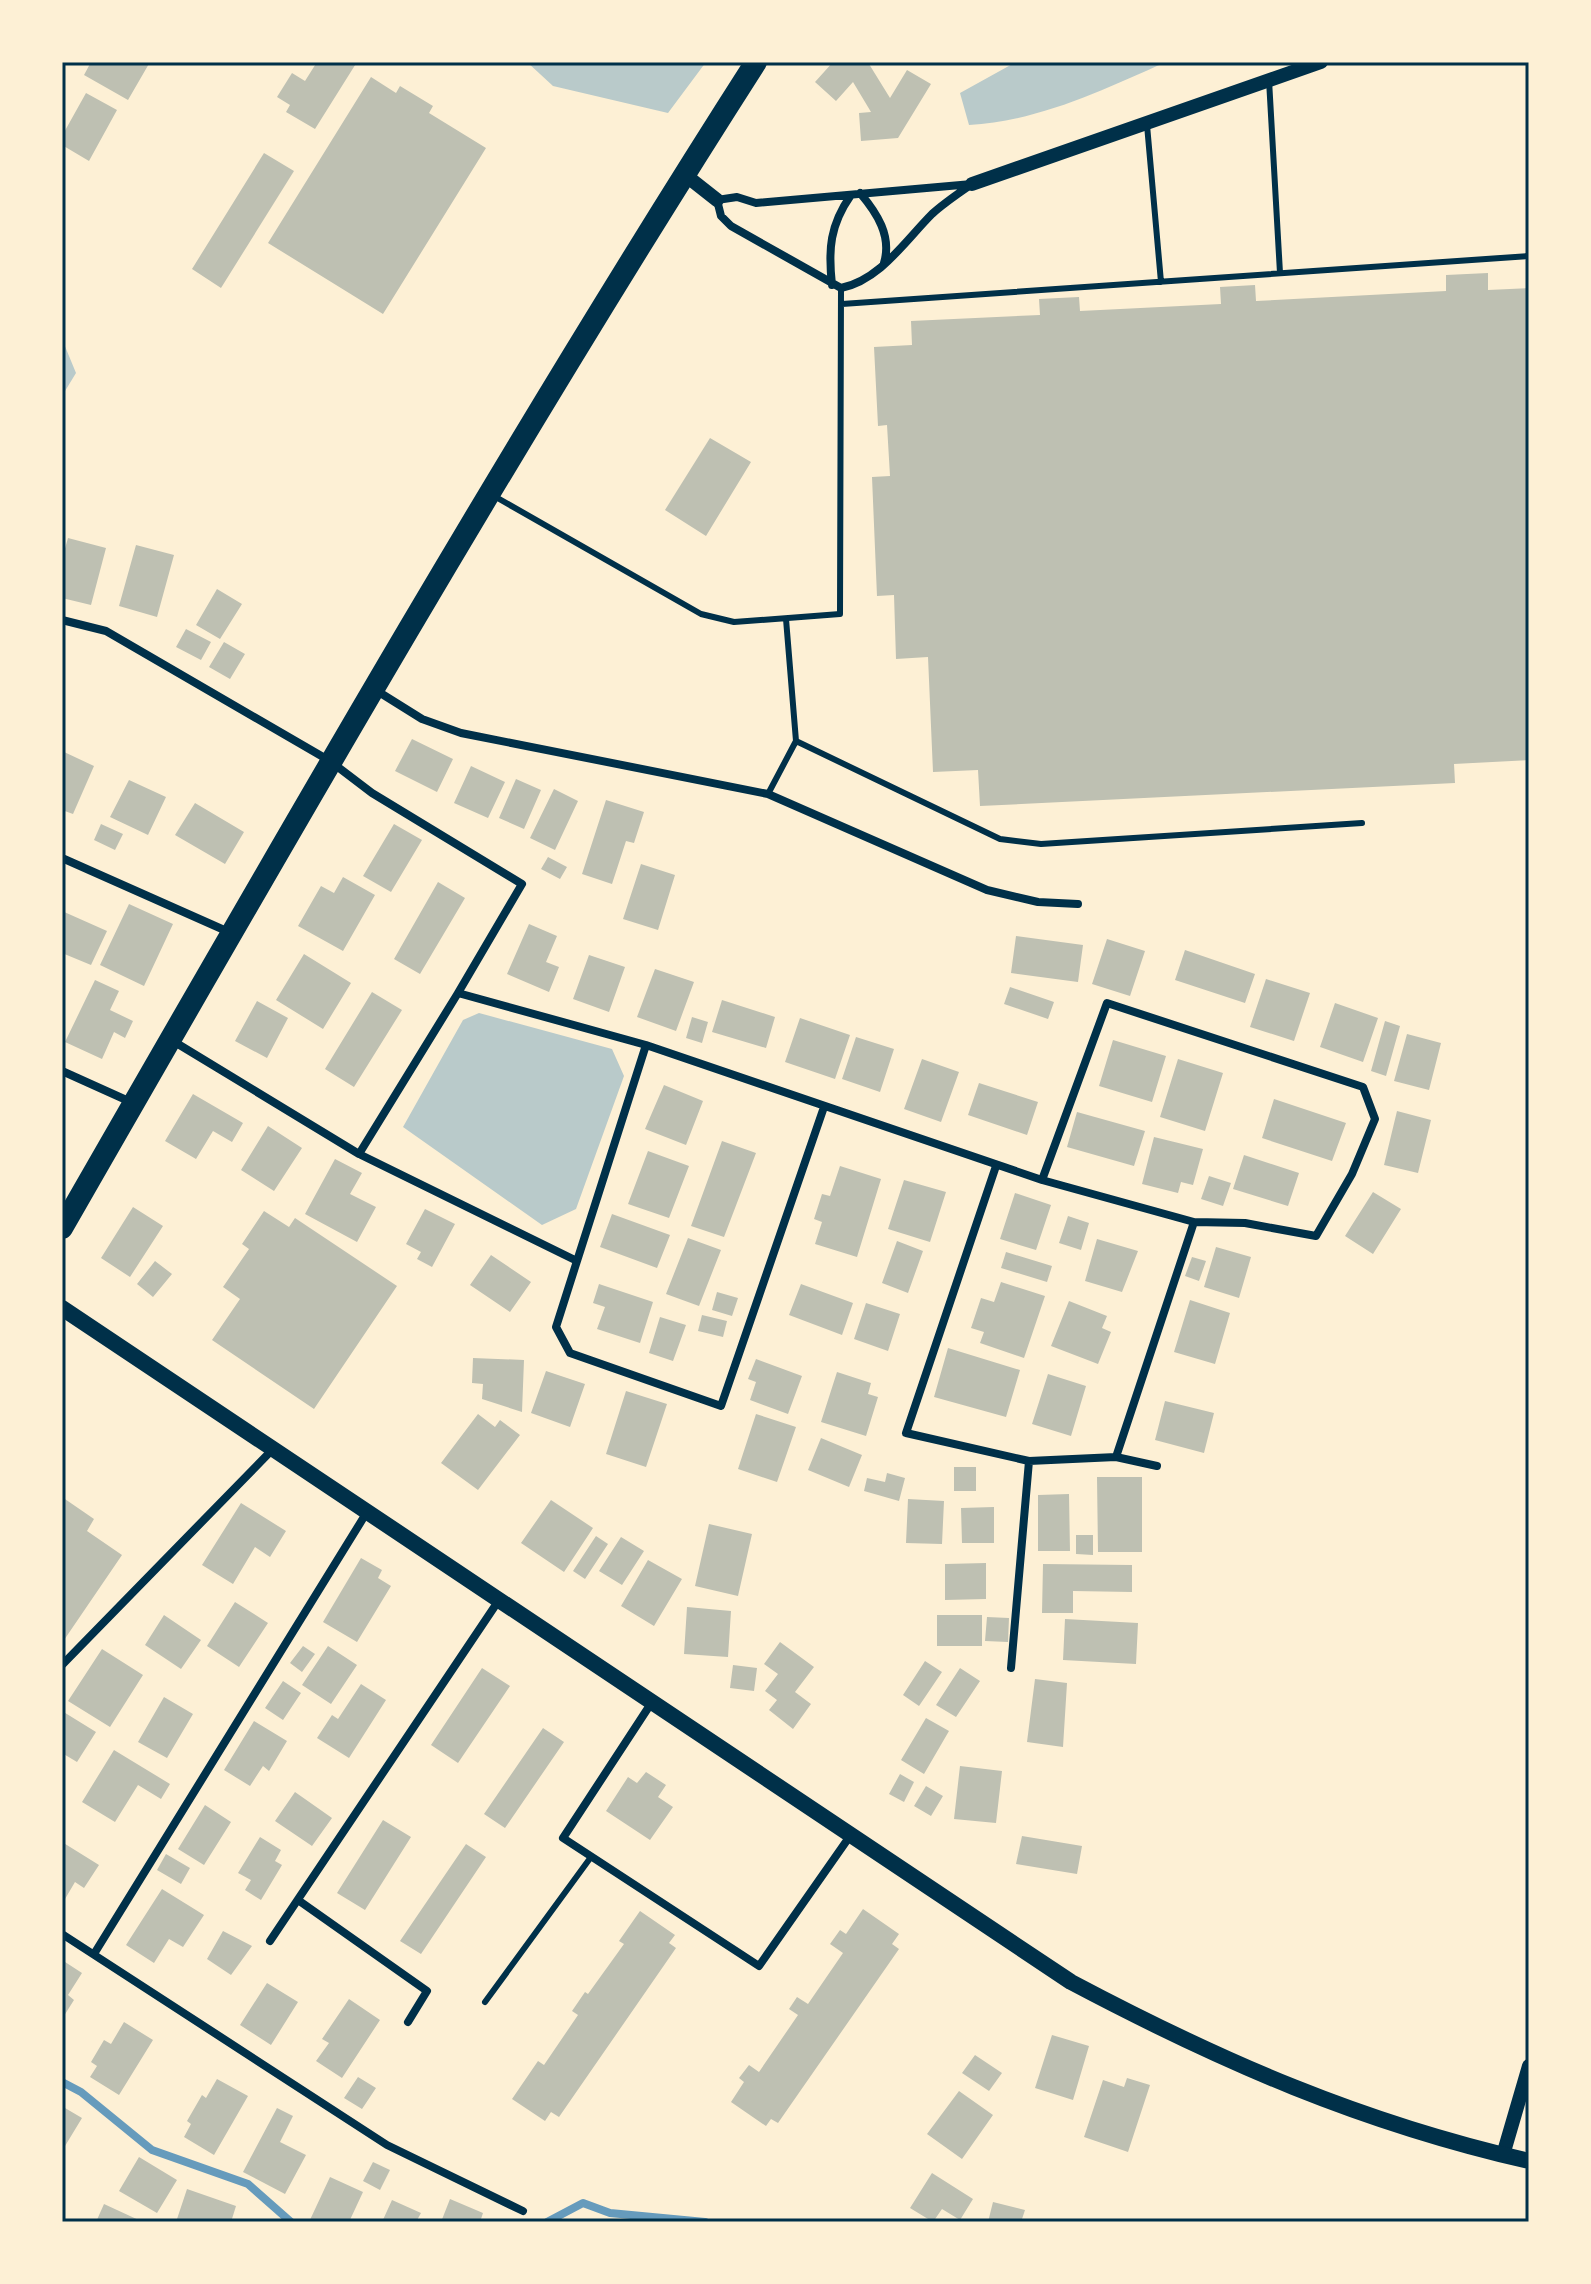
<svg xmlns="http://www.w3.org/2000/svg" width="1591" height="2284" viewBox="0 0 1591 2284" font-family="Jost,sans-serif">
<rect width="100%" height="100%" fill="#fdf0d5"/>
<path fill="#b9caca" d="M527,62h179l-38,51 -115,-27z
M1016,62h150c-63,28 -127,59 -197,63l-9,-32z
M62,339l14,34 -14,23z
M479,1013l133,36 12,27 -48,133 -34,16 -139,-98 60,-107z"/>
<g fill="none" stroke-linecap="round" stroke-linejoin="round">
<path stroke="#669bbc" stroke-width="8" d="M62,2082l19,10 71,58 96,34 43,38
M547,2222l36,-19 27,10 95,9"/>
</g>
<path fill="#bec0b2" d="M91,62h59l-22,38 -44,-25z
M317,62h40l-42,67 -29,-17 4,-7 -13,-8 15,-24 13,8z
M833,62h38l-2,2 21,34 17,-28 24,14 -33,54 -37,3 -2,-28 12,-1 -18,-30 -17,19 -21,-19z
M371,77l25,16 4,-7 33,20 -4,7 57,35 -103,166 -115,-71z
M86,93l31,17 -28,51 -27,-16v-9z
M264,153l30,18 -73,117 -29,-19z
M1488,273v17l41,-2v472l-75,4 1,19 -475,23 -2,-36 -45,2 -5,-115 -32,2 -2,-64 -17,1 -5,-119 18,-1 -3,-51 -9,1 -4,-79 38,-2 -1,-24 129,-6 -1,-16 40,-2 1,14 141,-7 -1,-17 35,-2 1,16 190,-10v-16z
M710,438l41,24 -45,74 -41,-26z
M68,538l38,10 -15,57 -29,-7v-39z
M136,545l38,10 -17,62 -38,-11z
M217,589l25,15 -22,35 -24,-14z
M186,629l25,13 -10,18 -25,-13z
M224,642l21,12 -15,25 -21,-12z
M412,739l41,20 -16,33 -42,-21z
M62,751l32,15 -21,48 -11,-4z
M471,766l34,16 -17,36 -34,-15z
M516,779l25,11 -17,39 -25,-11z
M129,780l37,17 -18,38 -38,-18z
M554,789l24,12 -23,49 -25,-12z
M606,800l38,12 -10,31 -8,-2 -14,43 -30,-10z
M195,803l49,29 -19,32 -50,-29z
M101,824l22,10 -8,16 -21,-10z
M394,824l28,16 -31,52 -28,-16z
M548,857l19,10 -7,12 -19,-10z
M641,864l34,11 -17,55 -35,-11z
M343,877l32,18 -32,56 -45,-25 23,-40 13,7z
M438,882l27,16 -45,76 -26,-15z
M129,904l44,20 -29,62 -44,-21z
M62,911l45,20 -16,34 -29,-12z
M529,924l28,12 -11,26 13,5 -10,25 -42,-18z
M1016,936l67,9 -5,37 -67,-9z
M1107,939l38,12 -15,45 -38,-12z
M1185,950l70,24 -10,29 -70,-23z
M304,954l47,29 -28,46 -47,-29z
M589,955l36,12 -16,45 -36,-13z
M655,969l39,13 -18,49 -39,-14z
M1266,979l44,14 -16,48 -44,-14z
M95,980l24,11 -9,19 23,11 -8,17 -11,-6 -12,27 -37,-17z
M1010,987l44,15 -6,17 -44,-15z
M372,992l30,18 -48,77 -29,-18z
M722,1000l53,17 -9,31 -54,-16z
M257,1001l31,17 -21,40 -32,-17z
M1335,1003l43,15 -15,44 -43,-15z
M692,1017l16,5 -6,21 -16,-5z
M800,1018l50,17 -15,44 -50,-17z
M1385,1021l15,5 -14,50 -15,-5z
M1407,1034l34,9 -12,47 -35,-9z
M856,1037l38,12 -14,43 -38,-13z
M1113,1040l53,16 -14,46 -53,-16z
M922,1059l37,13 -18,50 -37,-13z
M1178,1059l45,14 -18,58 -45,-14z
M979,1083l59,19 -11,33 -59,-20z
M664,1085l39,16 -17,44 -41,-16z
M193,1094l50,29 -11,19 -19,-11 -17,28 -31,-18z
M1274,1099l72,24 -14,38 -70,-23z
M1397,1111l34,9 -13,53 -34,-8z
M1077,1112l68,19 -11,35 -67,-19z
M268,1126l34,22 -28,43 -33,-21z
M1154,1137l49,12 -10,36 -12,-3 -3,11 -36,-9z
M722,1141l34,12 -32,84 -33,-11z
M648,1151l41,15 -20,52 -41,-14z
M1244,1155l55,18 -11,33 -55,-17z
M335,1159l27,14 -12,21 26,13 -19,35 -52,-28z
M840,1166l41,13 -24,78 -42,-13 7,-22 -8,-3 8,-25 8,2z
M1209,1176l22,7 -8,23 -22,-7z
M904,1180l42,12 -16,50 -42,-13z
M1373,1192l28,17 -28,45 -28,-18z
M1015,1193l36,12 -15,45 -36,-11z
M133,1207l30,19 -33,51 -29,-19z
M425,1209l30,15 -23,43 -15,-8 4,-7 -15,-8z
M264,1211l25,16 6,-9 102,68 -83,123 -102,-69 28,-41 -17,-12 26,-38 -7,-5z
M612,1214l58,21 -13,33 -57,-21z
M1068,1216l21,7 -8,27 -22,-7z
M688,1238l33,12 -22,56 -33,-12z
M1097,1239l41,12 -16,41 -37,-11z
M897,1241l26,10 -15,42 -26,-10z
M1216,1247l35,10 -12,41 -35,-11z
M1006,1252l46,14 -5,16 -46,-14z
M491,1255l40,27 -21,30 -40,-27z
M1192,1257l14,4 -7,20 -14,-5z
M155,1261l17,13 -19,23 -16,-13z
M1001,1282l44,14 -21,62 -44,-15 4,-11 -13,-4 10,-30 13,4z
M599,1284l54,18 -13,41 -43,-14 8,-22 -12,-4z
M801,1284l52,19 -11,32 -53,-20z
M717,1292l21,6 -6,18 -20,-6z
M1190,1300l40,13 -15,51 -41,-12z
M1069,1301l38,15 -5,12 9,4 -13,32 -47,-18z
M866,1303l34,11 -12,37 -34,-12z
M702,1315l25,6 -4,16 -25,-6z
M660,1317l26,8 -13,36 -24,-8z
M948,1348l72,22 -14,47 -72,-20z
M473,1358l51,2 -2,52 -40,-13 1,-15 -11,-1z
M756,1359l46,17 -14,38 -38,-14 6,-18 -8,-3z
M546,1371l39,13 -15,43 -39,-14z
M837,1372l34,11 -3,11 10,3 -12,39 -45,-14z
M1048,1374l38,12 -15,50 -39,-12z
M626,1391l41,13 -21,63 -40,-13z
M1165,1401l49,12 -10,40 -49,-13z
M478,1414l17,13 5,-7 20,15 -42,55 -37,-27z
M756,1414l40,13 -19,55 -39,-13z
M821,1438l41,17 -13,32 -41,-17z
M954,1467h22v24h-22z
M887,1473l18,5 -6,23 -35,-10 3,-13 18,4z
M1097,1477h45v75h-44z
M1069,1494l1,57h-32v-56z
M62,1497l32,22 -7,12 35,24 -60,88z
M908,1499l36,2 -2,43 -36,-1z
M551,1500l42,28 -29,44 -43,-29z
M241,1503l45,28 -16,26 -15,-10 -22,37 -31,-19z
M994,1507v36h-32l-1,-35z
M709,1524l43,10 -14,62 -43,-10z
M1076,1535h17v20l-17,-1z
M596,1536l12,8 -23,35 -12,-8z
M621,1537l23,14 -22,34 -23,-14z
M361,1558l21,12 -4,8 13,8 -34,56 -34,-20z
M648,1560l34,19 -28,47 -33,-20z
M986,1563v36l-41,1v-36z
M1043,1564l89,1v27l-59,-1v22h-31z
M235,1602l33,21 -29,44 -32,-21z
M687,1607l44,4 -3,46 -44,-3z
M164,1615l37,25 -20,29 -36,-24z
M937,1615h45v31h-45z
M987,1617l22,1 -1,24 -23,-1z
M1065,1619l73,4 -2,41 -73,-4z
M780,1642l34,25 -19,25 16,12 -18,25 -24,-19 8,-10 -12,-9 13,-17 -14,-10z
M303,1646l12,8 -13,18 -12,-9z
M328,1646l29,19 -26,39 -29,-19z
M102,1649l41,26 -33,52 -42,-26z
M925,1661l17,11 -23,34 -16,-11z
M733,1665l24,3 -3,23 -24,-3z
M482,1668l28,18 -52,77 -27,-18z
M960,1668l20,13 -24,36 -20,-12z
M1035,1679l32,4 -4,64 -36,-5z
M283,1681l18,12 -18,27 -18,-12z
M361,1684l25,16 -37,58 -32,-20 15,-23 6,4z
M164,1697l29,17 -26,44 -29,-16z
M62,1711l34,21 -19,30 -15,-9z
M926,1718l23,13 -25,43 -23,-14z
M254,1721l33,20 -18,30 -6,-5 -13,20 -26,-16z
M543,1728l21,14 -59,86 -21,-14z
M114,1750l56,34 -9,15 -23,-14 -23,37 -33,-20z
M960,1766l42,5 -6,52 -42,-4z
M646,1772l20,13 -8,12 15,10 -23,33 -44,-29 22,-34 9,6z
M900,1774l14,8 -10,20 -15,-8z
M926,1786l17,10 -12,20 -17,-10z
M295,1792l37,26 -20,28 -37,-25z
M205,1805l26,17 -27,43 -26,-16z
M383,1820l28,17 -46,73 -28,-17z
M1022,1836l60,10 -5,28 -61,-10z
M260,1837l21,13 -6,11 7,4 -21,35 -16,-10 6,-10 -13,-7z
M62,1842l37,23 -15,23 -9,-6 -10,17 -3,-2z
M466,1844l20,13 -65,97 -21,-13z
M166,1854l24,14 -9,16 -24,-14z
M162,1889l42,26 -21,32 -14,-8 -15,24 -28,-18z
M863,1909l36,25 -7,10 7,5 -121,174 -7,-4 -5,7 -35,-24 13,-20 -5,-4 10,-13 10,7 39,-57 -9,-6 8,-12 11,7 35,-51 -13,-9 10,-14 6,4z
M640,1911l35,24 -6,8 7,5 -117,169 -8,-5 -6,9 -33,-22 26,-38 6,4 34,-50 -6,-4 13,-19 3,2 36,-50 -5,-3z
M223,1931l29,15 -21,29 -24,-16z
M62,1960l20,13 -14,22 6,5 -12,19z
M267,1983l31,19 -27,43 -31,-20z
M349,1999l31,21 -38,58 -26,-17 13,-18 -7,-4z
M124,2022l29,18 -34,55 -29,-18 7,-11 -6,-4 13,-22 7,4z
M1052,2035l37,11 -16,54 -38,-12z
M975,2055l27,18 -13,18 -27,-18z
M358,2077l18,11 -14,21 -18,-11z
M1127,2078l23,7 -22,67 -44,-15 19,-57 21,7z
M217,2079l31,17 -34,59 -30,-18 7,-13 -4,-3 15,-26 4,3z
M959,2091l34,24 -31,44 -35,-25z
M65,2108l17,10 -20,33v-39z
M277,2108l16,8 -13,26 26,13 -21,39 -42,-22z
M139,2157l38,23 -20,33 -38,-22z
M373,2162l17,8 -10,20 -17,-9z
M932,2173l41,26 -13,21 -18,-11 -9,13 -23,-14z
M330,2177l33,15 -14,30h-40z
M187,2189l49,17 -5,16h-55z
M450,2199l33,14 -3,9h-39z
M392,2200l29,13 -5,9h-34z
M993,2202l32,8 -4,12h-33z
M104,2204l39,18h-47z"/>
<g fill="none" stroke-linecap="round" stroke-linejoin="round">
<path stroke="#003049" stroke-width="6" d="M1269,80l11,193
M1147,125l14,157
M842,304l687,-48
M494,496l207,118 33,8 106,-8 1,-326
M796,741l204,98 41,5 321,-21
M768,794l28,-53 -10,-122
M485,2002l106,-145"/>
<path stroke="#003049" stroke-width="8" d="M972,184c-13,9 -28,19 -40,30 -27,27 -52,66 -91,74l-110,-62 -10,-10 -4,-16 20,-3 19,6z
M860,193c17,20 32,43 24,70
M832,285c-4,-36 -2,-60 19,-90
M62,620l44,11 224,130 42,32 150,91 -64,109 188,52 396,135
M374,689l48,30 39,14 307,61 219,96 51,12 40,2
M62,858l169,75
M1107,1003l256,84 12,32 -23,55 -36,62 -71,-13 -51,-1 -152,-42z
M173,1041l186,113 218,107 -21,66 14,26 151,53 103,-299
M62,1071l71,32
M359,1154l99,-161
M996,1166l-90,267 123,28 87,-4 41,9
M577,1261l69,-216
M1116,1457l78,-235
M62,1665l211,-216
M1011,1668l18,-207
M652,1702l-89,136 196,128 91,-130
M298,1900l129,91 -19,31
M62,1934l325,211 136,66
M270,1941l229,-341
M94,1954l273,-442"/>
<path stroke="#003049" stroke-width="14" d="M684,174l33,26
M972,184l349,-122
M1503,2155l26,-89"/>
<path stroke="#003049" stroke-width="16" d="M62,1308l1009,674c151,80 291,141 458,179"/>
<path stroke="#003049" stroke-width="22" d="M62,1228c225,-392 450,-785 694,-1166"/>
</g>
<rect width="1591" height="2284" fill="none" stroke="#fdf0d5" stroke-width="128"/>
<rect x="64" y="64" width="1463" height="2156" fill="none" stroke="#003049" stroke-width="3"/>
</svg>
